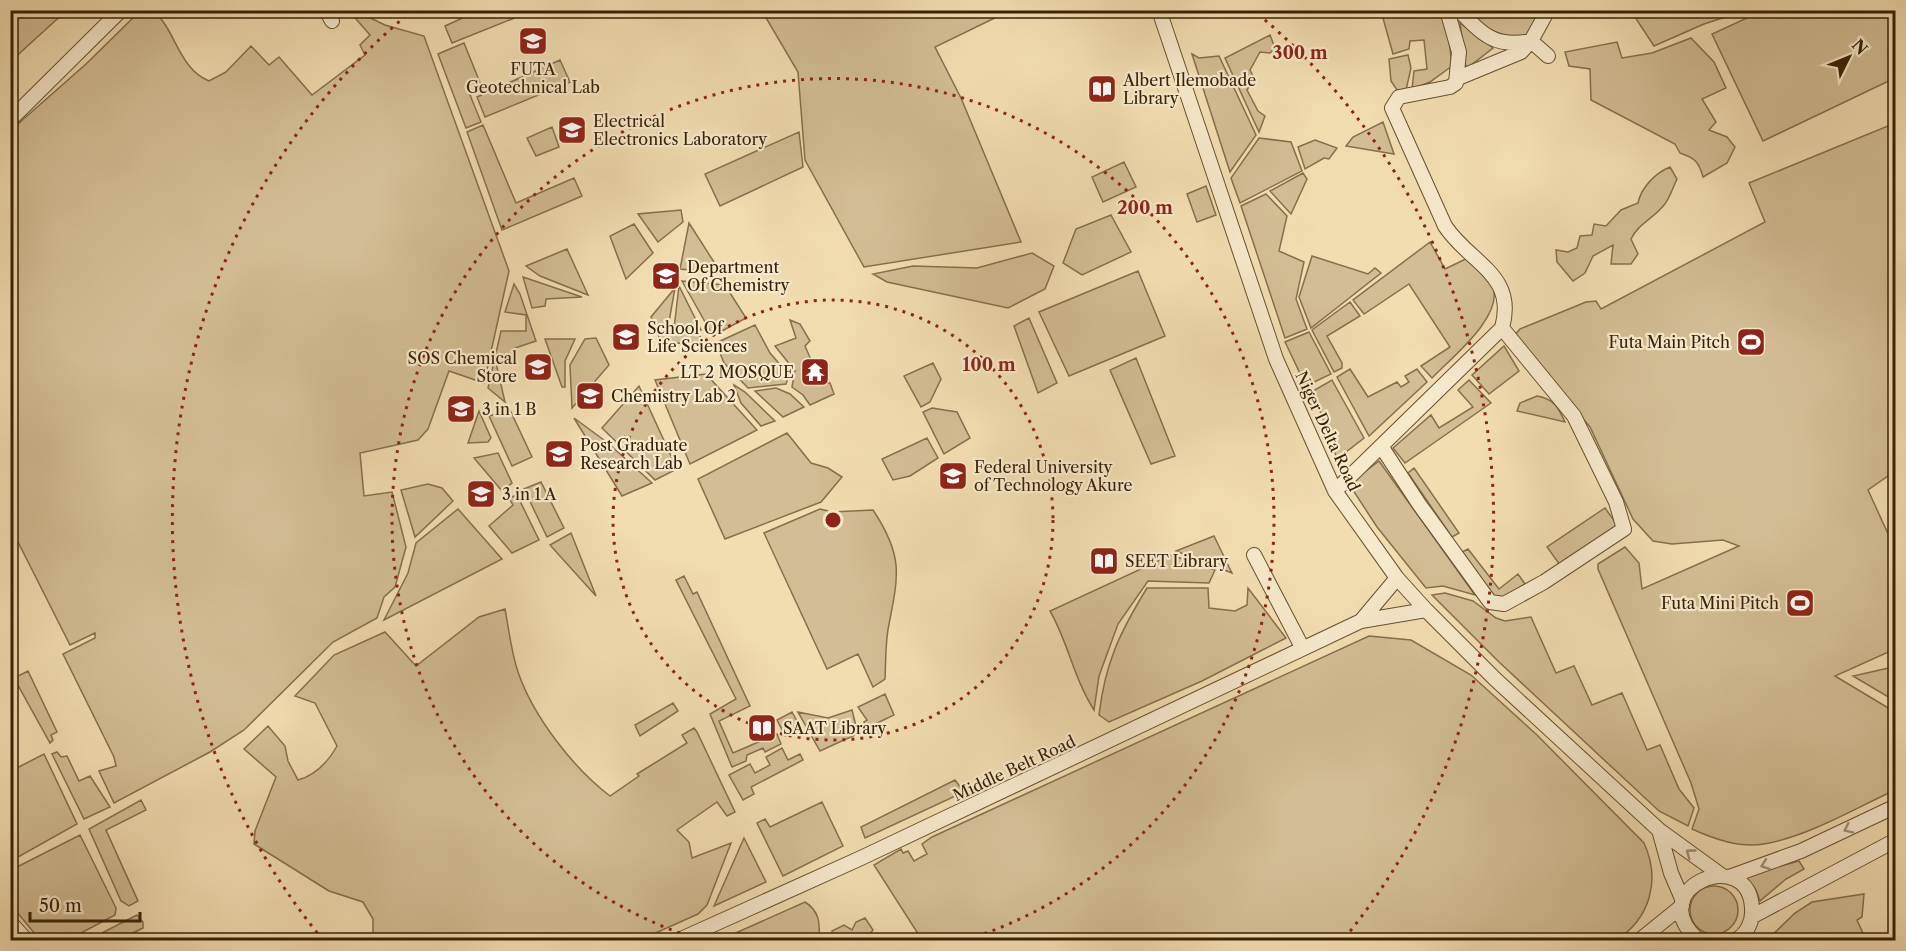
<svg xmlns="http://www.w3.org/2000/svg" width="1906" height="951" viewBox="0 0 1906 951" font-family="'Libre Caslon Text',serif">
<rect width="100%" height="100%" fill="#f2ddb1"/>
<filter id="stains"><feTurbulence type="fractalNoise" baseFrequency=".00333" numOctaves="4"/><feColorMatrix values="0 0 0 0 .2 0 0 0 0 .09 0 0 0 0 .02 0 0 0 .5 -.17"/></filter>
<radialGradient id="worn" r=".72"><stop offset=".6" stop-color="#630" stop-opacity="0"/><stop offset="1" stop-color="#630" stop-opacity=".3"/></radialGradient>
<path fill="#d3bd94" stroke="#866f4c" stroke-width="1.5" d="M11,10h55v1l-55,50z
M480,10h52v1l-80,32 -7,-17z
M1543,10l-14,29 -44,-6 -16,-22z
M140,11h14c22,20 25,58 55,70l17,-9 25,-26 18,19 10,-8 33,38 53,-40 -5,-10 10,-10 -21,-24h7l29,14 39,11 85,235 -25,112 -35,-12 -21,58 -10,11 -58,13 4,43 28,-4 14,55 -11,40 -11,10 -7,21 -44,24 -89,88 -34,22 -96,51 -15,-32 17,-5 -2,-9 -51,-103 32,-16v-5l-25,12 -59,-117 -1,-397 76,-67z
M762,11h247l-74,36 26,51 60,144 -157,25 -59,-107 -7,-88z
M1381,11h58l8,11 5,44 -22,16 -18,7 2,-18 13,-2 -3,-29 -14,1 -1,8 -16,5z
M1631,11h113l-40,13 -50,22z
M1762,11h133v67l-132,63 -51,-107z
M1460,23l33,25 -27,21z
M1270,35l5,13 -5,5 -10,-1 -10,18 4,8 -7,12 11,21 7,5 -6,16 -34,-74z
M1691,38l23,24 12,26 -24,11 14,23 -7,8 18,7 8,10 -8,16 -24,14c-4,-15 -8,-19 -23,-24l-5,-9 -84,-44 -1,-31 -21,-3 -4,-14 52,-10 5,16 30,-5z
M464,43l19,47 -13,5 11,27 -15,6 -28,-74z
M1192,54l7,4 20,-2 37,79 -26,37z
M1408,55l3,13 -5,22h-9l-6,-9 -2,-22z
M560,60l10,22 -85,35 -8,-20z
M1383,122l11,32 -48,-8 7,-9z
M1895,123v348l-27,19 27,59v100l-60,27 60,36v78c-39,18 -88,47 -131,54 -25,4 -50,-5 -72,-15l7,-20 -8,-26 -93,-214v-5l27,-17 14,16 3,26 97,-43 -16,-6 -51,4 -19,-3 -20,-22 -43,-92 -76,-91 6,-7 66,-27 10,-1 5,8 164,-87 -16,-39z
M483,125l33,78 58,-25 8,18 -80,34 -35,-98z
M552,127l7,20 -23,9 -9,-18z
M799,132l4,35 -83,39 -15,-32z
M1259,138l32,4 11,29 -62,32 -9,-25z
M1315,140l22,8 -8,11 -5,-1 -19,11 -7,-22z
M1124,162l12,25 -33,15 -11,-25z
M1670,167l7,12c-4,8 -7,19 -13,26 -10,13 -26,19 -33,34l7,15 -7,10h-20l2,-19 -20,11 -8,17 -12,8 -16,-19 -1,-12 12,2 9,-4 3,-12 12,-1 2,-11 12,2 15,-16 17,-7c3,-15 17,-30 32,-36z
M1303,173l4,6 -16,35 -21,-23z
M1206,186l10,29 -19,7 -10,-28z
M1266,194l21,22 -8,35 25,11 -8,37 11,30 -22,9 -44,-132z
M681,210l2,12 -25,20 -20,-28z
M1111,215l20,37 -49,23 -19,-12 13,-34z
M689,223l32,50 -41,-4z
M634,224l19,29 -27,26 -16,-43z
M1430,242l15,27 25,-12c7,9 20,20 23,30 10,30 -41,70 -61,91l-11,-12 29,-19 -41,-63 -45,30 -11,-14z
M567,249l21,46 -48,-19 -14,-10z
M1032,253l22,13 -9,23 -37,19 -121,-26 -14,-8 40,-8 64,2z
M1312,256l56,18 7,-6 6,5 -70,55 -12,-31z
M1138,271l27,65 -96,40 -30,-64z
M523,277l59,20 -36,2 -1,7 -13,2z
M682,281l43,4 21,33 -33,18z
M514,284l6,10 16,47 -21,7 1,9 -20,6 9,39 -17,-14 13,-57h25v-16l-21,-3z
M679,286l22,44 -27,-2z
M675,288l-8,45 32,1 4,8 -41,2 -11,-27z
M1350,302l10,14 -33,20 15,27v5l-8,4 -22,-42z
M1029,318l28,65 -19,10 -24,-67z
M790,320l10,4 10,17 -5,5 16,37h9l4,11 -24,11 -7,-10 -11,-8 3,-16 -20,-25 21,-8z
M755,325l15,28 19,22 -3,9 -38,4 -24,-25 -8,-20z
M1309,332l22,42 -25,12 -21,-44z
M596,338l13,27 -37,43 -2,-43 15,-26z
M545,339h30l-10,22v26h-3z
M1504,346l15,25 -30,23 -17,-19z
M1136,358l39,98 -24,8 -41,-94z
M933,363l8,16 -11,23 -9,5 -17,-31z
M1350,369l18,28 29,-15 4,5 8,-5 -4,-6 12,-7 10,13 -58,54 -32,-59z
M706,374l51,56 -67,34 -35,-84z
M1332,380l32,58 -27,21 -24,-68z
M1469,380l22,23 -86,60 -12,-15 38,-33 8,13 34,-21 -15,-17z
M734,385l11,7 30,29 -14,5 -20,-23z
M639,386l38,83 -22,11 -53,-52z
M776,388l14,6 14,13 -21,10 -28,-26z
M1537,396c17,3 21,11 28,26l-48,-11 3,-8z
M932,408l25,4 13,26 -26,16 -21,-42z
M510,410l22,47 -20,9 -23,-50z
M479,411l12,27 -3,4 -20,1z
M574,418l34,25 44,40 -30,13z
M787,433l24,30 17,5 14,9 -21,25 -96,37 -27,-60z
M927,438l11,20 -28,18 -17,4 -11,-21z
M498,453l14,30 -10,8 -28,-33z
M1379,461l96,134 -32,-9 -17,2 -49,-61 -28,-43z
M1414,468l45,65 -7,4 -44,-64z
M541,482l23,46 -17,9 -23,-48z
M428,484l14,4 11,13 -38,36 -14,-47z
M517,495l22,45 -27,13 -23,-27 24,-21 -4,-7z
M1605,508l13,18 -58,39 -13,-18z
M458,509l44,50 -118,61 24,-47 8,-30z
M820,509l12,3 41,-2c30,45 26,64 16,114 -4,18 -3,37 -4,55l-12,8 -15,-33 -31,15 -63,-136z
M571,533l25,63 -46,-51z
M1214,536l18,37 -56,-22z
M1468,549l31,40 19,-15 7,10 -22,15 -5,1 -8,-6 -30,-41z
M1171,555l44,15 -6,13 -61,-2 -30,43 -19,52 -5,34c-20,-31 -26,-68 -44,-99z
M684,576l9,18 4,-2 53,114 -31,15 14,32 44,-19 4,10 -16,8 -2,-4 -16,7 -1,6 -14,6 -22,-53 26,-15 -60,-119z
M1147,588h61l1,20 26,3 12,-6 1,-17 38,50 -84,43 -93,41 -10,-7c6,-52 21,-83 48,-127z
M1445,593l28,8 23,17 9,3 26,-4 25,56 18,-7 18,39 30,-12 25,57 13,-5 19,44 15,19 -6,18 -29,-15 -160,-149 -67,-67z
M505,609c4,21 6,42 13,63 15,44 55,96 92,124l29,-20 -2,-2 50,-31 -5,-8 12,-7 3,4 38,80 -8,4 -10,-14 -40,28 12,12 3,16 39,-15 -24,62 -9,9 -58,26h-186l-24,-6 -2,6h-53l-2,-2v-19l-10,-17 -34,-11 -75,-47 1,-13 21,-54 -32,-28 24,-23 17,20 3,15 10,19c18,-5 30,-18 39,-34l-22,-43 -20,-7 39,-41 51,-23 31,34 63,-49z
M1369,636l42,4 60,35 66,60 107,108c17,37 6,76 -28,97h-694l-48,-75 27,-16 2,4 5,-2 6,10 13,-7 -5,-10 10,-7z
M1889,668l6,17v16l-42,-25z
M28,671l29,61 -6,3 2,5 -3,3 -36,-65z
M885,694l9,21 -27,13 -3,-6 3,-2 -9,-13z
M673,703l5,8 -38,25 -5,-11z
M852,710l4,16 5,-1 3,6 -44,20 -22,-39 30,6z
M792,712l11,20 -18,4 -8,-16z
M782,748l6,12 12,-6 3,6 -52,27 3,7 -11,6 -14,-25 21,-11 5,9 15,-8 -4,-8z
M57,752l4,5 6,-1 12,25 11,-5 20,31 -26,12 -32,-65z
M44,754l33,70 -66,37v-90z
M955,780l9,12 -99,46 -4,-11z
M141,800l5,10 -40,20 32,71 -9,5 -8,-5 -32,-72z
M822,802l21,44 -60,30 -26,-53 8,-4 5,8z
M80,835l36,73 -1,7 -47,25h-28l-29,-35v-35z
M744,838l22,44 -52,24z
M1799,861l5,8 -18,10 -26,22 -4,-11 -11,-14z
M1690 910a24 24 0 1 1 48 0a24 24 0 1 1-48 0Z
M1864,894l-2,23 -5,3 9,20h-99l28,-27 17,-11z
M805,902c14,9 15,20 14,36l-3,2h-96z
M137,915l6,7v6c-23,12 -30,13 -55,12z
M865,918l8,12 -8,10h-32l-1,-9 12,-6 8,5 4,-8z"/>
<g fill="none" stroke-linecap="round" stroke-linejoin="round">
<g stroke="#675030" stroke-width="16">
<path id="street" d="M326,10l6,11
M1159,10l117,349 59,132 62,87 29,32 69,69 164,151 62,45
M1459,10c24,25 36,38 72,31
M1548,10l-17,31 17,15
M1458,78l63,-26 10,-11
M10,120l111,-110
M1381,446l38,58 71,98 14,2 40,-22 80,-53 -8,-27 -42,-86 -72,-88
M1335,491l167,-163c15,-54 -32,-64 -57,-102l-53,-118 7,-11 51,-10 6,-4 3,-31 -12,-42
M1254,555l48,92
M1361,621l36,-43
M1659,830l12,43 12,28
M1729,877l72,-26 95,-45
M1753,916l143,-76
M10,922l16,18
M679,940l182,-82 500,-237 65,-11
M1640,940l42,-34
M1698,940c-58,-53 52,-96 54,-31 1,12 -5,25 -16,31"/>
</g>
<use href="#street" stroke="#f7e9cc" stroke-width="14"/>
</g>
<defs><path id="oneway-chevron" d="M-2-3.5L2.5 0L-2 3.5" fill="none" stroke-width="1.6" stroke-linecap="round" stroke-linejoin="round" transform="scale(1.5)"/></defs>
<g stroke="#a28f72">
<use href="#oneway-chevron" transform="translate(1848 829) rotate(154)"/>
<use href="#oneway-chevron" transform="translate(1690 853) rotate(-144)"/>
<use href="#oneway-chevron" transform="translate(1765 865) rotate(160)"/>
</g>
<g fill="none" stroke="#8f2418" stroke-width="3" stroke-dasharray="3 6">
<circle cx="833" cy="520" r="220"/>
<path d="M697 939A441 441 0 1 1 969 939"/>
<path d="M323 940A661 661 0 0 1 408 14M1258 14A661 661 0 0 1 1343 940"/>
</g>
<defs>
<g id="school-square" transform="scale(1.5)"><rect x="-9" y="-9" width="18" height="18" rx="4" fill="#8f2418" stroke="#f7e9cc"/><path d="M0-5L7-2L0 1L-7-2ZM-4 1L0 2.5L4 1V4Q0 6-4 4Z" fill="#fff"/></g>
<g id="library-square" transform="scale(1.5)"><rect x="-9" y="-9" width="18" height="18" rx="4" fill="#8f2418" stroke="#f7e9cc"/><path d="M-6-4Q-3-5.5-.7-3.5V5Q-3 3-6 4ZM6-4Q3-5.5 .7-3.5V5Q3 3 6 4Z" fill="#fff"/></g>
<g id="stadium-square" transform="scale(1.5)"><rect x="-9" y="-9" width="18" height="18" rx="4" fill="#8f2418" stroke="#f7e9cc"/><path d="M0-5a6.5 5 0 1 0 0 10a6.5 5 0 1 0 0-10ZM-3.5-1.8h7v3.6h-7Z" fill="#fff"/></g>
<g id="temple-square" transform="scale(1.5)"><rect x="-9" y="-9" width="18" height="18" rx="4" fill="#8f2418" stroke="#f7e9cc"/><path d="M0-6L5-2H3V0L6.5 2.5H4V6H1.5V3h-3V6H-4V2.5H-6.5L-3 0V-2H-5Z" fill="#fff"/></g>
<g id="university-square" transform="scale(1.5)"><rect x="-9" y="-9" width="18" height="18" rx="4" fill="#8f2418" stroke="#f7e9cc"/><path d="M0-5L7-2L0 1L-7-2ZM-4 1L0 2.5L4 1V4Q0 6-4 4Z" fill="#fff"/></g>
</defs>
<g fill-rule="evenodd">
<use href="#school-square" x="533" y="41"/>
<use href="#library-square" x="1102" y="89"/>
<use href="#school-square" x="572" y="130"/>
<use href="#school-square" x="666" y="276"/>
<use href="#school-square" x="626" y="337"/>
<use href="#stadium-square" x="1751" y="342"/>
<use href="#school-square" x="538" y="367"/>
<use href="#temple-square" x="815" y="372"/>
<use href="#school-square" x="590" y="396"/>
<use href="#school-square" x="461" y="409"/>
<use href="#school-square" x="559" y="454"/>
<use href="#university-square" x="953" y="476"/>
<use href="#school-square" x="481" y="494"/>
<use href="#library-square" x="1104" y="561"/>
<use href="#stadium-square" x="1800" y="603"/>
<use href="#library-square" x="762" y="728"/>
</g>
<g text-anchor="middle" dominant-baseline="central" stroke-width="4.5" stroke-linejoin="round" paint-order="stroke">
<g font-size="16" fill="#392105" stroke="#f7e9cc" text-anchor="start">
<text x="533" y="69" text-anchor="middle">FUTA<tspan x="533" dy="18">Geotechnical Lab</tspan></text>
<text x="1123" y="80">Albert Ilemobade<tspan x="1123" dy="18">Library</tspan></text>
<text x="593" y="121">Electrical<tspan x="593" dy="18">Electronics Laboratory</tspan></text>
<text x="687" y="267">Department<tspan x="687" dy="18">Of Chemistry</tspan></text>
<text x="647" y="328">School Of<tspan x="647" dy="18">Life Sciences</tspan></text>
<text x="1730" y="342" text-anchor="end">Futa Main Pitch</text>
<text x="517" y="358" text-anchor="end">SOS Chemical<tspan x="517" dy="18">Store</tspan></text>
<text x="794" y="372" text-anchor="end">LT 2 MOSQUE</text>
<text x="611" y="396">Chemistry Lab 2</text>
<text x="482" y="409">3 in 1 B</text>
<text x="580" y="445">Post Graduate<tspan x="580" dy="18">Research Lab</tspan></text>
<text x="974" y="467">Federal University<tspan x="974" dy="18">of Technology Akure</tspan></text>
<text x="502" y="494">3 in 1 A</text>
<text x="1125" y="561">SEET Library</text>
<text x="1779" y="603" text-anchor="end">Futa Mini Pitch</text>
<text x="783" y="728">SAAT Library</text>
</g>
<g font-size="16" fill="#392105" stroke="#f7e9cc">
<text transform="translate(1328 431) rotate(65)">Niger Delta Road</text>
<text transform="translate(1014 768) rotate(-25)">Middle Belt Road</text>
</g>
</g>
<circle cx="833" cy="520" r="9" fill="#8f2418" stroke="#f7e9cc" stroke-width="3"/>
<g font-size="18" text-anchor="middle" font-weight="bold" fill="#8f2418" stroke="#f7e9cc" stroke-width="4.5" stroke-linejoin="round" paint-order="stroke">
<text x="1300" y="59">300 m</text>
<text x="1145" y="214">200 m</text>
<text x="989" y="371">100 m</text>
</g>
<rect width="1906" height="951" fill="none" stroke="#f2ddb1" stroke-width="36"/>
<rect x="12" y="12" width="1882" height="927" fill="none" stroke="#392105" stroke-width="3"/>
<rect x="18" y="18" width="1870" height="915" fill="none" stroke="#392105" stroke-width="1.5"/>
<g transform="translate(1849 57) rotate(47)" stroke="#f7e9cc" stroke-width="4.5" paint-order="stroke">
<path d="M0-4.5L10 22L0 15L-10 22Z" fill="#392105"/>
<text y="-9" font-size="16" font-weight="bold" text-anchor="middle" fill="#392105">N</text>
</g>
<path d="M30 912v9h110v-9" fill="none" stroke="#392105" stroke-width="3"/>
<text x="39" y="912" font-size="18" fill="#392105" stroke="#f7e9cc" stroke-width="4.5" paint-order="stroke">50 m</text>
<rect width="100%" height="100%" filter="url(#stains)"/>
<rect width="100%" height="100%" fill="url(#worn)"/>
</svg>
